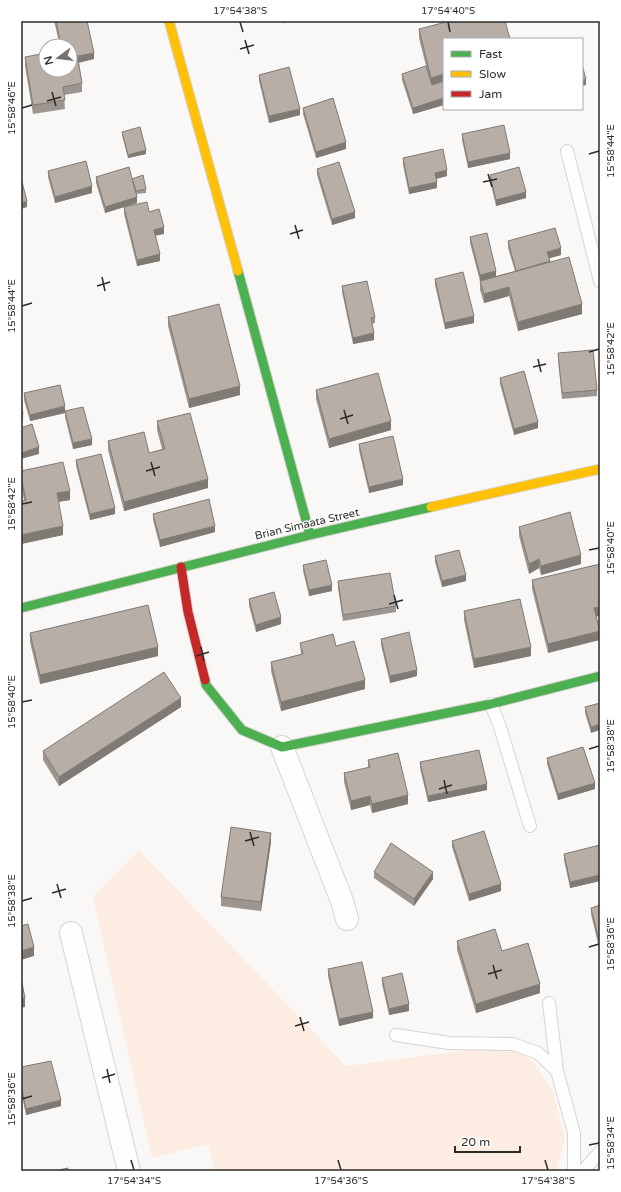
<svg xmlns="http://www.w3.org/2000/svg" width="621" height="1192" viewBox="0 0 621 1192" font-family="'Varela Round',sans-serif">
<rect width="100%" height="100%" fill="#faf8f6"/>
<path fill="#fcece1" d="M139,850l207,216 167,-22 21,19 20,31 11,46 -9,31h-341l-7,-27 -56,14 -59,-261z"/>
<g fill="none" stroke-linecap="round" stroke-linejoin="round">
<g stroke="#d6d4d3" stroke-width="14">
<path id="lane" d="M567,151l33,130
M491,704l9,23 30,99
M549,1003l8,68
M396,1035l53,8 64,1 25,9 19,18 17,62v38
M583,1171l17,-19"/>
</g>
<g stroke="#d6d4d3" stroke-width="24">
<path id="street" d="M282,747l60,154 5,18
M71,933l58,238"/>
</g>
<g stroke="#d6d4d3" stroke-width="11">
<path id="fast" d="M238,271l72,264
M21,608l289,-73 121,-28
M205,680l1,5 36,45 40,17 209,-43 109,-28"/>
</g>
<g stroke="#d6d4d3" stroke-width="11">
<path id="slow" d="M169,21l69,250
M431,507l169,-38"/>
</g>
<g stroke="#d6d4d3" stroke-width="11">
<path id="jam" d="M181,567l7,45 17,68"/>
</g>
<use href="#lane" stroke="#fefefe" stroke-width="12"/>
<use href="#street" stroke="#fefefe" stroke-width="22"/>
<use href="#fast" stroke="#4caf50" stroke-width="9"/>
<use href="#slow" stroke="#ffc107" stroke-width="9"/>
<use href="#jam" stroke="#c62828" stroke-width="9"/>
</g>
<path fill="#9d9690" d="M54,21h33l7,38 -15,4 3,20v9l-18,3 1,14 -32,5 -8,-48v-9l45,13v-24h-10z
M419,29l25,10v66l-31,9 -11,-34v-6l24,-8 -7,-28z
M259,75l41,40 -31,8 -10,-42z
M303,108l43,41 -30,9 -13,-44z
M122,132l24,22 -18,4 -6,-23z
M462,134l48,25 -42,9 -6,-28z
M403,158l44,18 -11,3 1,9 -28,6 -6,-29z
M317,169l38,49 -23,7 -15,-50z
M48,171l44,22 -37,10 -7,-26z
M490,175l36,23 -30,8 -6,-25z
M96,177l36,2 14,10v4l-10,1 1,9 -32,10 -9,-30z
M124,207l25,5 15,22 -9,1 5,26 -23,5 -13,-52z
M470,237l26,39 19,-5 -7,-23v-7l53,14 -12,3 1,4 32,52 -64,17 -9,-35 -25,7 -4,-13v-9l-10,-38z
M435,279l39,44 -29,6 -10,-44z
M342,286l33,31v6l-3,1 2,16 -21,4 -11,-52z
M168,317l72,78 -51,13 -21,-82z
M558,353l39,37v6l-35,3 -4,-40z
M500,378l38,50 -24,7 -14,-51z
M316,390l75,40 -62,18 -13,-49z
M24,393l41,18 27,34 -19,4 -8,-32v-4l-35,8 -6,-21z
M157,421l51,67 -84,23 -16,-61v-9l41,12 13,-4 -5,-19z
M359,444l44,41 -34,8 -10,-43z
M76,460l39,54 -25,6 -14,-54z
M21,471l49,29 -12,2 5,33 -42,9v-43l3,-1 -3,-13z
M153,514l62,18 -55,15 -7,-27z
M519,527l62,37 -40,11 -2,-7 -10,6 -10,-38z
M435,556l31,25 -24,6 -7,-25z
M303,565l29,26 -23,5 -6,-25z
M532,580l64,37 -48,36 -16,-64z
M338,581l58,25v6l-53,9 -5,-33z
M249,599l32,25 -25,8 -7,-26z
M464,611l67,45 -57,12 -10,-48z
M30,633l128,23 -118,28 -10,-42z
M381,639l36,37 -27,7 -9,-38z
M300,643l36,3 29,43 -84,22 -10,-40v-9l30,-8z
M600,703l-9,30 -6,-20v-6z
M181,707l-122,79 -16,-26v-9z
M547,758l48,31 -37,11 -11,-36z
M368,760l40,44 -36,9 -2,-8 -19,5 -7,-28v-9l24,-5z
M420,762l67,28 -59,12 -8,-34z
M452,841l49,50 -32,10 -17,-54z
M271,842l-10,69 -40,-5v-9z
M600,845v36l-30,7 -6,-28v-6z
M374,872l59,7 -19,27 -40,-28z
M600,905v47l-9,-38v-6z
M457,941l45,10 38,42 -64,20 -19,-63z
M328,969l45,49 -34,8 -11,-50z
M382,978l27,33 -20,4 -7,-31z
M21,1067l40,39 -35,9 -5,-23z"/>
<path fill="#807a75" d="M283,21h11l-11,2z
M94,53v6l-24,5v-6z
M444,74v9l-13,4v-9z
M586,79v6l-4,1v-6z
M444,98v7l-31,9v-6z
M300,109v6l-31,8v-7z
M346,142v7l-30,9v-6z
M146,150v4l-18,4v-3z
M510,153v6l-42,9v-6z
M447,170v6l-12,3v-6z
M437,182v6l-28,6v-6z
M92,186v7l-37,10v-6z
M526,192v6l-30,8v-6z
M137,197v6l-32,10v-6z
M27,201v6l-6,2v-6z
M355,212v6l-23,7v-6z
M164,227v7l-10,2v-6z
M561,248v7l-14,4v-7z
M160,254v7l-23,5v-6z
M496,271v6l-16,4v-6z
M509,287v9l-25,7v-9z
M582,304v10l-64,17v-9z
M474,316v7l-29,6v-6z
M374,333v7l-21,4v-6z
M240,386v9l-51,13v-9z
M65,406v7v-2v2l-35,8v-6z
M23,414v7h-2v-6z
M391,421v9l-62,18v-9z
M538,422v6l-24,7v-6z
M92,439v6l-19,4v-6z
M39,447v7l-18,5v-6z
M208,479v9l-84,23v-9z
M403,479v6l-34,8v-6z
M70,491v9l-13,2v-9z
M115,508v6l-25,6v-6z
M63,526v9l-42,9v-9z
M215,526v6l-55,15v-7z
M581,555v9l-40,11v-9z
M539,559v9l-10,6v-10z
M466,575v6l-24,6v-6z
M332,585v6l-23,5v-6z
M600,607v9l-6,1v-9z
M281,617v7l-25,8v-7z
M600,631v9l-52,13v-9z
M158,647v9l-118,28v-9z
M531,647v9l-57,12v-9z
M417,670v6l-27,7v-7z
M365,680v9l-84,22v-9z
M181,698v9l-122,79v-9z
M600,724v6l-9,3v-6z
M595,783v6l-37,11v-6z
M487,784v6l-59,12v-6z
M408,795v9l-36,9v-9z
M370,796v9l-19,5v-9z
M271,833v9l-10,69v-9z
M433,872v7l-19,27v-7z
M600,875v6l-30,7v-6z
M501,884v7l-32,10v-7z
M34,947v9l-13,4v-9z
M540,984v9l-64,20v-9z
M25,998v9l-4,1v-9z
M409,1004v7l-20,4v-6z
M373,1012v6l-34,8v-7z
M61,1100v6l-35,9v-6z"/>
<path fill="#b7aea7" stroke="#807a75" d="M56,21h31l7,32 -16,3 -1,-1 -7,1v-10h-9z
M450,21h55l5,18h-66v35l-13,4 -12,-49z
M46,53v17h24v-14l7,-1 5,28 -19,4 2,13 -32,5 -8,-48z
M582,65l4,14 -4,1z
M426,66l6,19 12,-4v17l-31,10 -11,-34z
M289,67l11,42 -31,7 -10,-41z
M333,98l13,44 -30,10 -13,-44z
M504,125l6,28 -42,9 -6,-28z
M140,127l6,23 -18,5 -6,-23z
M443,149l4,21 -12,3 2,9 -28,6 -6,-30z
M86,161l6,25 -37,11 -7,-26z
M339,162l16,50 -23,7 -15,-50z
M129,167l8,30 -32,10 -9,-30z
M519,167l7,25 -30,8 -6,-25z
M143,175l3,14 -10,2 -4,-12z
M21,178l6,23 -6,2z
M147,202l2,10 10,-3 5,18 -10,3 6,24 -23,6 -13,-53z
M555,228l6,20 -14,4 3,9 -34,10 -8,-30z
M487,233l9,38 -16,4 -10,-38z
M569,257l13,47 -64,18 -9,-35 -25,7 -4,-13z
M463,272l11,44 -29,7 -10,-44z
M367,281l8,36 -4,1 3,15 -21,5 -11,-52z
M219,304l21,82 -51,13 -21,-82z
M593,350l4,40 -35,3 -4,-40z
M524,371l14,51 -24,7 -14,-51z
M378,373l13,48 -62,18 -13,-49z
M60,385l5,21 -35,9 -6,-22z
M21,406l2,8 -2,1z
M83,407l9,32 -19,4 -8,-32z
M190,413l18,66 -84,23 -16,-61 36,-9 5,21 16,-4 -8,-28z
M32,424l7,23 -18,6v-25z
M393,436l10,43 -34,8 -10,-43z
M101,454l14,54 -25,6 -14,-54z
M63,462l7,29 -13,2 6,33 -42,9v-34l5,-1 -5,-22v-7z
M209,499l6,27 -55,14 -7,-26z
M570,512l11,43 -40,11 -2,-7 -10,5 -10,-37z
M459,550l7,25 -24,6 -7,-25z
M326,560l6,25 -23,5 -6,-25z
M600,564v43l-6,1 6,23 -52,13 -16,-64z
M390,573l6,33 -53,9 -5,-34z
M274,592l7,25 -25,8 -7,-26z
M520,599l11,48 -57,12 -10,-48z
M148,605l10,42 -118,28 -10,-42z
M409,632l8,38 -27,6 -9,-37z
M333,634l3,12 18,-5 11,39 -84,22 -10,-40 32,-8 -3,-11z
M164,672l17,26 -122,79 -16,-26z
M600,703v21l-9,3 -6,-20z
M583,747l12,36 -37,11 -11,-36z
M479,750l8,34 -59,12 -8,-34z
M398,753l10,42 -36,9 -2,-8 -19,5 -7,-28 26,-6 -2,-7z
M231,827l40,6 -10,69 -40,-5z
M484,831l17,53 -32,10 -17,-53z
M391,843l42,29 -19,27 -40,-27z
M600,845v30l-30,7 -6,-28z
M600,905v40l-9,-37z
M28,924l6,23 -13,4v-25z
M495,929l7,22 26,-8 12,41 -64,20 -19,-63z
M362,962l11,50 -34,7 -11,-50z
M402,973l7,31 -20,5 -7,-31z
M21,978l4,20 -4,1z
M51,1061l10,39 -35,9 -5,-24v-18z
M68,1168v3h-14z"/>
<path fill="none" stroke="#2d2b2a" stroke-width="1.5" d="M240,22l3,10M448,22l2,10M245,40l4,14M240,49l14,-4M52,92l4,14M47,101l14,-4M22,108l10,-3M589,154l10,-3M488,174l4,13M483,182l14,-3M295,225l4,14M290,234l13,-4M102,277l3,14M97,286l13,-4M22,306l10,-3M589,352l10,-3M538,359l3,13M533,367l13,-3M344,410l4,14M340,419l13,-4M151,462l4,14M146,471l14,-4M22,504l10,-2M589,550l10,-2M394,595l4,14M389,604l14,-4M201,647l3,14M196,656l13,-4M22,702l10,-2M589,749l10,-3M444,780l3,14M439,789l13,-4M250,832l4,14M245,841l14,-4M57,884l4,14M52,893l14,-4M22,901l10,-3M589,947l10,-3M493,965l4,14M488,974l14,-4M300,1017l4,14M295,1026l14,-4M107,1069l3,14M102,1078l13,-4M22,1099l10,-3M589,1145l10,-2M131,1160l3,10M338,1160l3,10M545,1160l3,10"/>
<g text-anchor="middle" dominant-baseline="central" stroke-width="3" stroke-linejoin="round" paint-order="stroke">
<g font-size="11" fill="#2d2b2a" stroke="#fff">
<text transform="translate(307 524) rotate(-13)">Brian Simaata Street</text>
</g>
</g>
<rect width="621" height="1192" fill="none" stroke="#ffffff" stroke-width="44"/>
<rect x="443" y="38" width="140" height="72" fill="#ffffff" stroke="#abaaaa"/>
<rect x="451" y="51" width="20" height="6" fill="#4caf50" stroke="#abaaaa"/>
<text x="479" y="58" font-size="12" fill="#2d2b2a">Fast</text>
<rect x="451" y="71" width="20" height="6" fill="#ffc107" stroke="#abaaaa"/>
<text x="479" y="78" font-size="12" fill="#2d2b2a">Slow</text>
<rect x="451" y="91" width="20" height="6" fill="#c62828" stroke="#abaaaa"/>
<text x="479" y="98" font-size="12" fill="#2d2b2a">Jam</text>
<g transform="translate(58 58) rotate(255)"><circle r="19" fill="#ffffff" stroke="#abaaaa"/>
<path d="M0-3L7 15L0 10L-7 15Z" fill="#757371"/>
<text y="-6" font-size="11" font-weight="bold" text-anchor="middle" fill="#2d2b2a">N</text>
</g>
<path d="M455 1146v6h65v-6" fill="none" stroke="#2d2b2a" stroke-width="2"/>
<text x="461" y="1146" font-size="12" fill="#2d2b2a" stroke="#ffffff" stroke-width="3" paint-order="stroke">20 m</text>
<rect x="22" y="22" width="577" height="1148" fill="none" stroke="#2d2b2a" stroke-width="1.5"/>
<g font-size="10" text-anchor="middle" fill="#2d2b2a">
<text x="240" y="14">17°54'38"S</text>
<text x="448" y="14">17°54'40"S</text>
<text transform="translate(11 108) rotate(-90)" y="4">15°58'46"E</text>
<text transform="translate(610 151) rotate(-90)" y="4">15°58'44"E</text>
<text transform="translate(11 306) rotate(-90)" y="4">15°58'44"E</text>
<text transform="translate(610 349) rotate(-90)" y="4">15°58'42"E</text>
<text transform="translate(11 504) rotate(-90)" y="4">15°58'42"E</text>
<text transform="translate(610 548) rotate(-90)" y="4">15°58'40"E</text>
<text transform="translate(11 702) rotate(-90)" y="4">15°58'40"E</text>
<text transform="translate(610 746) rotate(-90)" y="4">15°58'38"E</text>
<text transform="translate(11 901) rotate(-90)" y="4">15°58'38"E</text>
<text transform="translate(610 944) rotate(-90)" y="4">15°58'36"E</text>
<text transform="translate(11 1099) rotate(-90)" y="4">15°58'36"E</text>
<text transform="translate(610 1143) rotate(-90)" y="4">15°58'34"E</text>
<text x="134" y="1184">17°54'34"S</text>
<text x="341" y="1184">17°54'36"S</text>
<text x="548" y="1184">17°54'38"S</text>
</g>
</svg>
